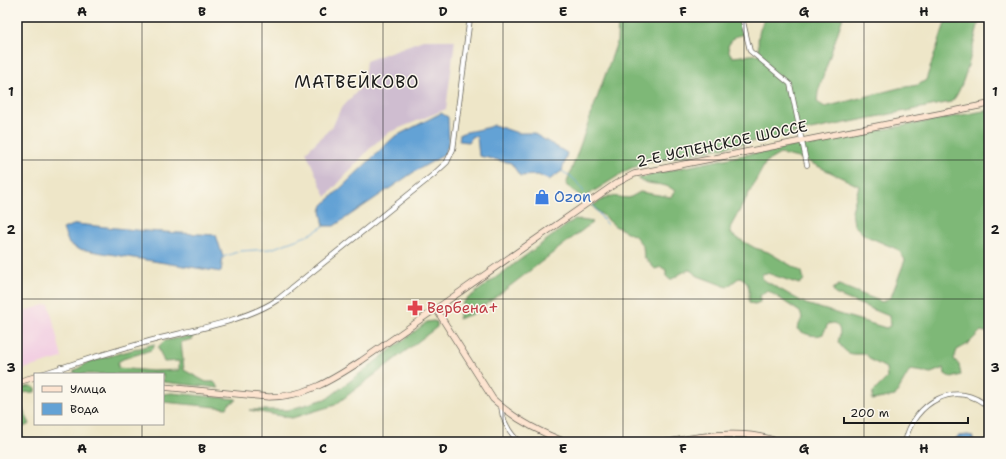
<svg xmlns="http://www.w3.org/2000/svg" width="1006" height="459" viewBox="0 0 1006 459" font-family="'Shantell Sans',sans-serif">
<rect width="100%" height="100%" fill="#fbf7ec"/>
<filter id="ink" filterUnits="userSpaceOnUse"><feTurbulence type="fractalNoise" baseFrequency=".025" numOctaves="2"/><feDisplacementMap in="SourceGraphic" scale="8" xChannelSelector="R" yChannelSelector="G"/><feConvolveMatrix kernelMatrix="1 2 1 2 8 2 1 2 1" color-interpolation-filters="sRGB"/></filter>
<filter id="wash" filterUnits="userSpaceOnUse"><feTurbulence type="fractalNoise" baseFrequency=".012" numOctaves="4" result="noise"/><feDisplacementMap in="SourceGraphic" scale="16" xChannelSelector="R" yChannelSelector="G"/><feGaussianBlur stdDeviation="0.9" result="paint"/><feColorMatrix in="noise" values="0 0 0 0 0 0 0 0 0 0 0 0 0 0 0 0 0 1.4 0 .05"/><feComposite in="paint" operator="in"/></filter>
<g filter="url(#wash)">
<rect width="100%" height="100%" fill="#eee6c8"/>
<path fill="#f2cfe2" d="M49,304l13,54 -45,13v-58z"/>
<path fill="#cfbdd0" d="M423,40h32l-9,69 -56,23 -18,14 -46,51 -20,-45 27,-26 7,-16 23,-25 3,-24z"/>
<path fill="#7eb877" stroke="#4d6a4a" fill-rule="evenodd" d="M618,17h119l8,17 -11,3 -6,9 1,6 4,5 27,-3c-4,-14 -1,-24 5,-37h78l-25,75 -1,10 8,5 74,-19 19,-3 8,-5 21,-63h33c-5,19 -15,74 -29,85l-301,60 -21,7 -46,29 -17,-13 51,-143z
M989,110v223l-8,-2 -13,13 -11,6 -3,9 5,6 2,10 -9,3 -7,-4 -1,-6 -13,5 -21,-3 -15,26 -23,4 1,-8 14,-14 -1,-10 -15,-8 -5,-6c-16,0 -18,2 -28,-12 2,-8 4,-14 -4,-19l-6,1 -5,10c-8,4 -19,0 -26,-5l5,-11 -2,-6 -33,-22 -7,6v6l-5,2 -6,-1c0,-11 2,-21 -9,-26l-13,10 -29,-11 -8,-6c-8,1 -13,7 -20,10l-4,-4v-6l-5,-3 -6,2 -11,-12 -1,-11 -8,-10 -20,-10 -23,-20 17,-10 20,2 11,-6 31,5 4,-6c-11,-10 -25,-4 -37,-12l19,-6 82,-17zM780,154l23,5 56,27 -7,25 2,14 10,10 35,15 6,10 -14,37 -9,5 -43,-17 -6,4 2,5 54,22 1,10 -4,2 -80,-24 -44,-25v-5l5,-1 32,11 5,-4 -2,-8 -34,-20 -13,-4 -23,-13 -2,-7 36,-66z
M575,219l18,3 -118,91 -17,6 5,-17z
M433,321l4,1v5l-102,78 -43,13 -43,-8h39l40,-12 99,-76z
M190,336h3v3l-12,3 3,28 22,12h8l5,6 -56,-6v-8h-86l-4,-2 15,-10 66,-18v3l-3,3 -28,9 -5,3v6l34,3 27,-1v-9l-15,1 -6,-15 6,-6z
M31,386l4,2v4l-15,1 -1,8 11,23 -9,4 3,14h-7v-53z
M172,393l64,6 1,1 -8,4 -2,4 -64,-6v-8z"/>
<path fill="#63a2d5" stroke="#405f78" d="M441,113l7,4 1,26 -5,12 -30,17 -80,54h-10l-3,-15 2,-6 71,-68z
M494,125l24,8h15l34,20 -5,18 -13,9 -11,-5 -18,1 -9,-13 -32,-7 -2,-19 -5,-1 -3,6 -10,-1 1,-7c11,-4 23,-4 34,-9z
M76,224l70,7 70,4 7,22 -2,15 -143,-23 -9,-5 -6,-15z
M968,435l4,1 2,6h-22l6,-6z"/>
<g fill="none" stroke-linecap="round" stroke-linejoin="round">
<path stroke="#63a2d5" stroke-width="1" d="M562,171l13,9 9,12
M592,204l15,21
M223,257l17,-6 31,-2 38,-14 15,-9"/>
</g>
</g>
<g filter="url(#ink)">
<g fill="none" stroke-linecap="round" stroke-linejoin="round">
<g stroke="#666358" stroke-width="5.5">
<path id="minor" d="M742,17l8,34 40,33 17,81
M501,406c1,15 8,26 18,36
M905,442c8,-39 52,-65 84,-34"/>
</g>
<g stroke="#666358" stroke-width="6">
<path id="tertiary" d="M42,374c36,-12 72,-23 108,-33 37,-10 96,-20 127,-41l156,-125 14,-13 6,-13 17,-132
M61,374v-7"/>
</g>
<g stroke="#666358" stroke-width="7">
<path id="secondary" d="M436,309l57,90c20,19 46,33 73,43
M17,382l18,-5
M163,387l106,10c36,0 63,-17 92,-36l254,-177 19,-10 355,-70
M667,442c38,-6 75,-14 112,0"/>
</g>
<use href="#minor" stroke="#fff" stroke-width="4"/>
<use href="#tertiary" stroke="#fff" stroke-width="4.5"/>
<use href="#secondary" stroke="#fde4d0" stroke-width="5.5"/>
</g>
</g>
<path fill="none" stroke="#1c1c1c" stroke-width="1" stroke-opacity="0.55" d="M142,17v357M262,17v425M383,17v425M503,17v425M623,17v425M744,17v425M864,17v425M17,160h972M17,299h972M142,424v18"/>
<defs>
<g id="shop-bare" transform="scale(1.2)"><path d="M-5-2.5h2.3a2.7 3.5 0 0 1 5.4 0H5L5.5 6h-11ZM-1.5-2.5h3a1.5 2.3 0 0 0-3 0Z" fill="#3f7fe0" stroke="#fbf7ec" stroke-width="2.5" paint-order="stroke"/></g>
<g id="pharmacy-bare" transform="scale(1.2)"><path d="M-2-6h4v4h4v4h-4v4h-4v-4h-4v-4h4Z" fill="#e0444e" stroke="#fbf7ec" stroke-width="2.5" paint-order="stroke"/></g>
</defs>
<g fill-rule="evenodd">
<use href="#shop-bare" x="542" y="197"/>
<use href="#pharmacy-bare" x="415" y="308"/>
</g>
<g text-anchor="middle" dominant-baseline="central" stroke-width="3" stroke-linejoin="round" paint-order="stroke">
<g font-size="15" fill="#1c1c1c" stroke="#fbf7ec">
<text transform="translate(722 144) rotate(-12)">2-Е УСПЕНСКОЕ ШОССЕ</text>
</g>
<g font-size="15" fill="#366cbe" stroke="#fbf7ec" text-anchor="start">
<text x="554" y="197">Ozon</text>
</g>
<g font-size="15" fill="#be3a42" stroke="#fbf7ec" text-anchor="start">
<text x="427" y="308">Вербена+</text>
</g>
<g font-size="17" letter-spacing="1" fill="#1c1c1c" stroke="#fbf7ec">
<text x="357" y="82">МАТВЕЙКОВО</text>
</g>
</g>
<rect width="1006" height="459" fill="none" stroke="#fbf7ec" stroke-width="44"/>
<rect x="34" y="373" width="130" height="52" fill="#fbf7ec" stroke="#a29f99"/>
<rect x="42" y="386" width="20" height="6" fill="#fde4d0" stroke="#a29f99"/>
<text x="70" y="393" font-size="12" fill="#1c1c1c">Улица</text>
<rect x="42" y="403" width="20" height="12" fill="#63a2d5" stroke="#a29f99"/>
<text x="70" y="413" font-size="12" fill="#1c1c1c">Вода</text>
<path d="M844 417v6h124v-6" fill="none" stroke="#1c1c1c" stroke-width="2"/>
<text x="850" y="417" font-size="12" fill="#1c1c1c" stroke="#fbf7ec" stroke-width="3" paint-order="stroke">200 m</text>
<rect x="22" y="22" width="962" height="415" fill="none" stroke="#1c1c1c" stroke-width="1.5"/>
<g font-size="13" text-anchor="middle" font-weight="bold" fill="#1c1c1c">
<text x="82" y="16">A</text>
<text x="202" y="16">B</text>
<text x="323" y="16">C</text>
<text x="443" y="16">D</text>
<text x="563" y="16">E</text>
<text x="683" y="16">F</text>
<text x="804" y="16">G</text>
<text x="924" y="16">H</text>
<text x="11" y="96">1</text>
<text x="995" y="96">1</text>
<text x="11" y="234">2</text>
<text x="995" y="234">2</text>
<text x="11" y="372">3</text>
<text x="995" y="372">3</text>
<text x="82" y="453">A</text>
<text x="202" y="453">B</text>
<text x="323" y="453">C</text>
<text x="443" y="453">D</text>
<text x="563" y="453">E</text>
<text x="683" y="453">F</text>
<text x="804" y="453">G</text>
<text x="924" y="453">H</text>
</g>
</svg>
